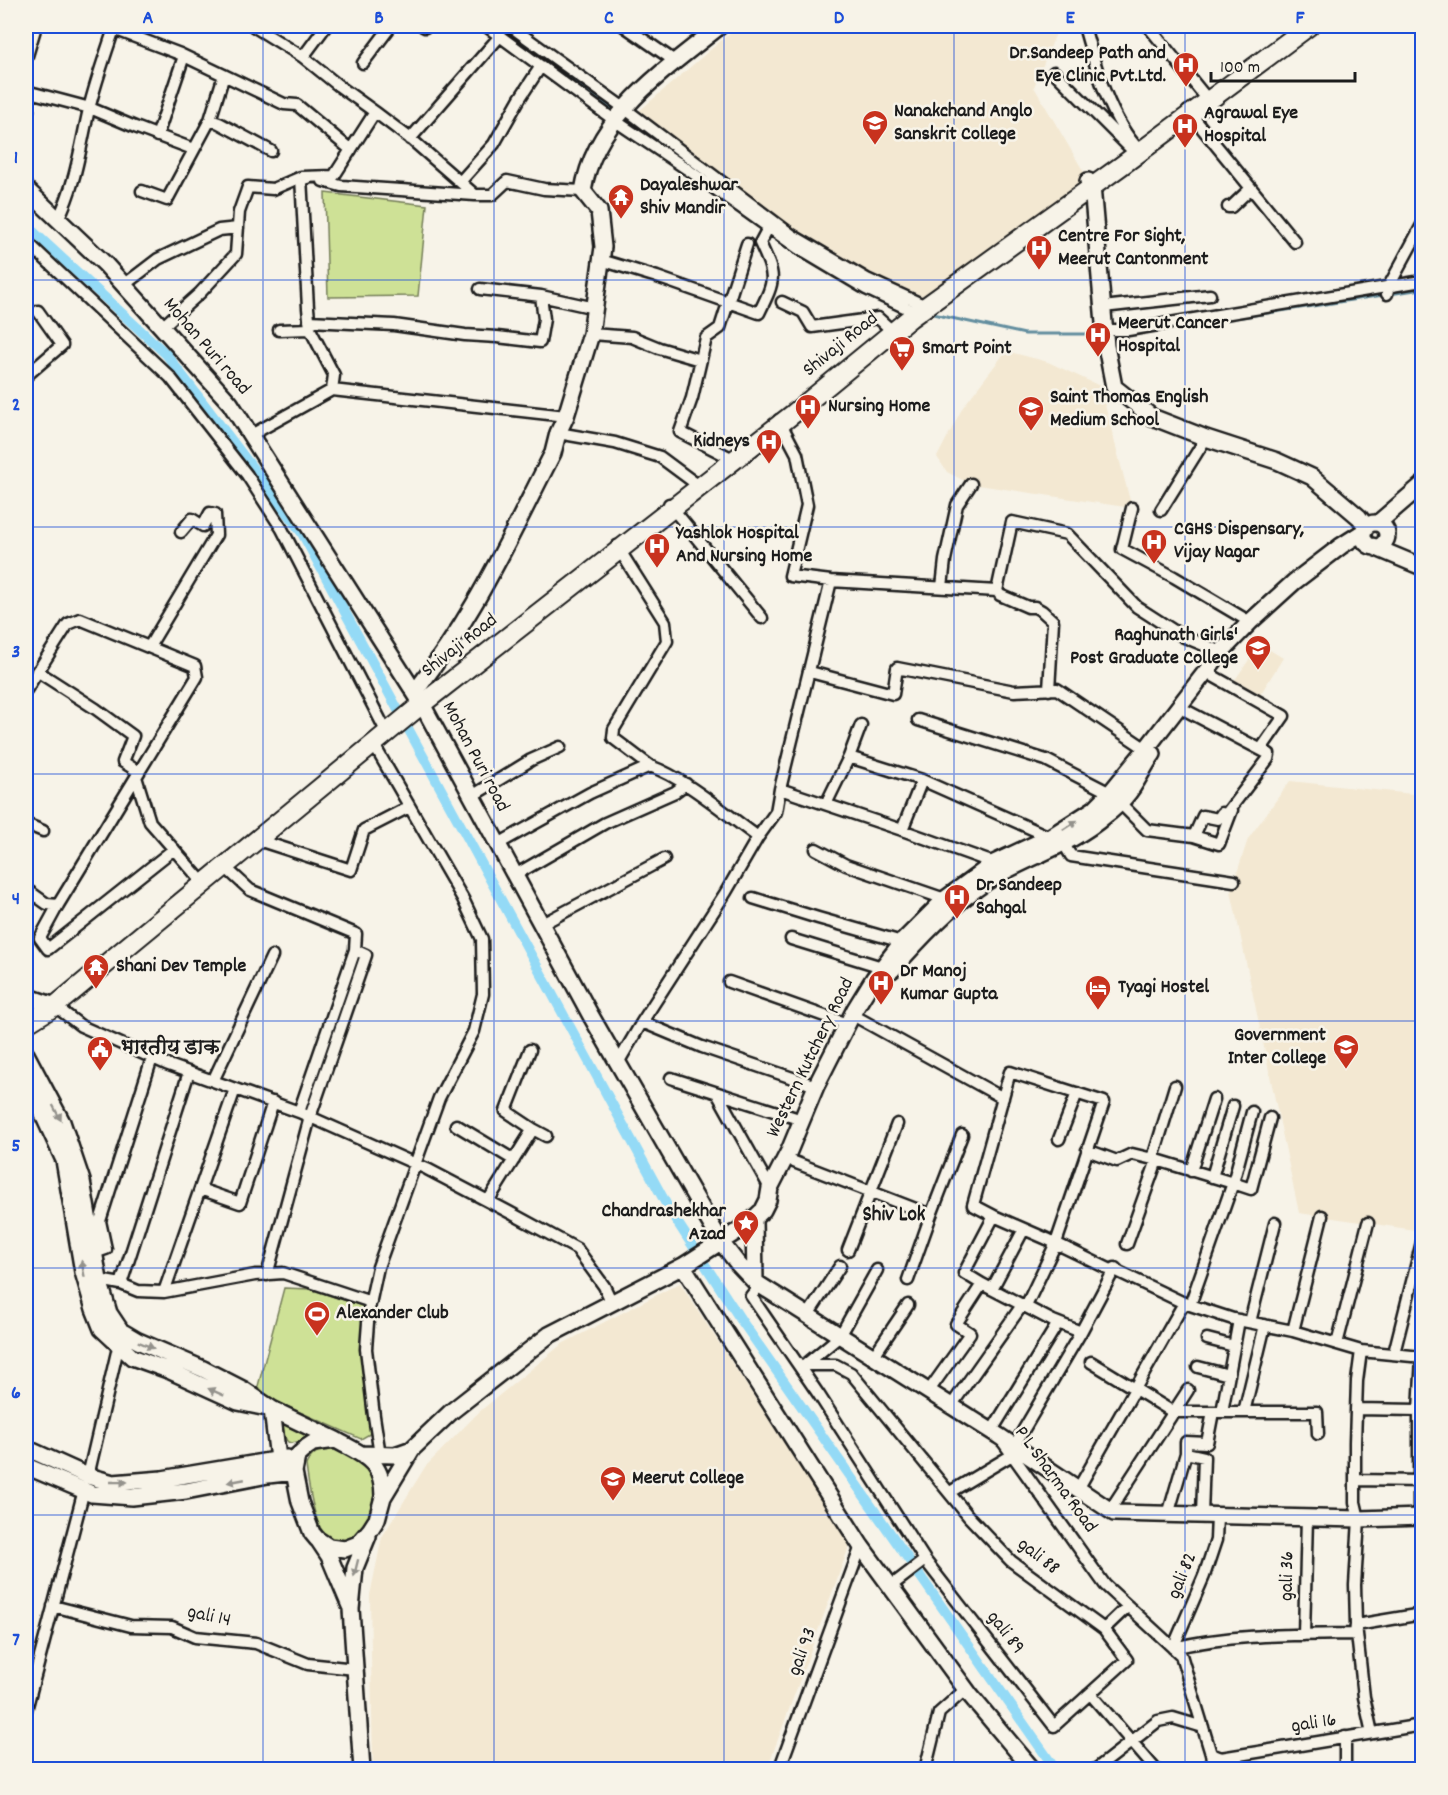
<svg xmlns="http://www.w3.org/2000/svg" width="1448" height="1795" viewBox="0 0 1448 1795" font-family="Dekko,'Playpen Sans Deva',sans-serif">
<rect width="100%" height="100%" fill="#f7f3e8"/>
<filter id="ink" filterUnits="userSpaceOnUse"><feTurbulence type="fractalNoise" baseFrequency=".0167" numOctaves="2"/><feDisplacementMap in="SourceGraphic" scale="12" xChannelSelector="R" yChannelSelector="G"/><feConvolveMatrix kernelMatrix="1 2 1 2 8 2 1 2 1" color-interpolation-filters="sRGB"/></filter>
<g filter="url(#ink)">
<path fill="#f3e8d2" d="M738,26h321l-25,61 54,92 -165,117 -55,-21 -80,-47 -150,-116z
M1006,351l42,11 52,24 32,122 -161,-24 -24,-12 -10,-15 26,-50z
M1260,644l23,14 -25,40 -26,-14z
M1290,781l132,14v436l-123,-18 -68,-322 17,-52z
M680,1283l170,261 -83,225h-394l-3,-174 12,-58 43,-70 54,-55 83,-68z"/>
<path fill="#cee196" stroke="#757e59" stroke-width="1.5" d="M325,193l102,12 -9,91 -90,1z
M284,1288l26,1 53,17 1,61 9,65 -12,7 -93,-41 -10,-12z
M284,1422l41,15 -34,6 -3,-1c-4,-4 -6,-15 -4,-20z
M329,1448l17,6 25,13c1,5 4,11 5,17 3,21 -6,52 -29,56 -8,1 -16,1 -22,-5 -11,-12 -17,-53 -19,-70 5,-11 12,-15 23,-17z"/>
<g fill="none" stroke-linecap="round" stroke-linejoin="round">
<path stroke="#648e9f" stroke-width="3" d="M516,41l50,34 50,37
M624,117l63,45
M933,314l92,20h75
M1178,327l244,-38"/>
<path stroke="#94daf6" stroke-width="10" d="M26,225l140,129 136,179 368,678 71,109 315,450"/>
<g stroke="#1c1c1c" stroke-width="15">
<path id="street" d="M253,26l50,31 36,29 36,26
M423,26l2,1 2,-1
M486,26l128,94 73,49 112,80 67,40 51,24
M510,26l114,82 168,127 75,44 59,27
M624,26l52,36
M1084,26c11,40 26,94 56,125
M1148,26l60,74
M114,29l66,25 104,50 13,1 54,45
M303,57l23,-31
M26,59l10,-33
M363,63l28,-37
M1054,72l77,77
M26,91l64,17 45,19 58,22
M26,94l2,16 -2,7
M1188,111l107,131
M210,120l9,3 52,28
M157,136l27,-80
M410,139l90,-103
M323,181l18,5 134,9
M460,182l34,-38 26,-46 21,-32
M142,191l25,9 43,-80 14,-45
M1228,207h3l20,-19
M58,219c18,-34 23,-77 32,-114 7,-27 16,-53 25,-79
M26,241l144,136 77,98 35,54 105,204
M601,260l56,17 102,36c17,-35 17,-35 1,-70l8,-15
M124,285l34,-26 61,-29 19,-2
M480,289l61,7
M1387,294l2,-8 33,-61
M782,302l21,10 9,15 66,-9 11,10
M1103,307l107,-12
M309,321l85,4 71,10 32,2 43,5 4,-23 -3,-23 54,12
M162,327l38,-34 36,-39 3,-42 9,-25 25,2 28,-12 7,1
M279,330l31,-1
M1104,330h24l294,-49
M591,334l41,3 27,11 41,12
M26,376l36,-31 -24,-34
M332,390l2,-15 -24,-46 -2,-21 -7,-131 33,-1 41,-64 37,28 63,55h17l15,-14 37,8 39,2
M779,420l18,34 10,51 -17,71 41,5 166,10 15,-69 55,12 70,73 45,29 39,16
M558,433l57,10 45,14 35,26
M251,435l81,-45 234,26
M733,461l-4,-4 -49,-25 12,-34 14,-60 14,-10 27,-84
M669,504l93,114
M1132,508l-10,41 52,28 76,45
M1161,510l45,-72
M617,546l48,76 2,19 -53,88 -1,9 37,28
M831,581l-51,208 122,41 92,33
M942,587l3,-27 12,-55 14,-21
M997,591l3,4 28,12h7l7,4 11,10 -4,69
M149,647l67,-112 -1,-21 -5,-1 -7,13 -11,-7 -11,13
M37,671l59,38 37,27 -10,26 16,10
M810,672l83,22 4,-26 117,23 43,-2 89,60
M1213,676l71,40 -23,33
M26,690l42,-66 12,-5 115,47 2,11 -61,100 14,45 49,56
M918,720l128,40 64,33 37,37 47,6 9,-20 15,3 4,-6 4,1 42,-55 1,-5 -82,-43
M374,745l89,154 19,40 1,55 -9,37 -35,67 -61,169 -9,42 -3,40 8,67 6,39
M849,757l73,23
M136,777l-78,128 -18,33 8,11 126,-100
M472,796l59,-36 29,-13
M826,804l23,-47 12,-32
M26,824l17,7
M902,830l20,-50 128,57
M1194,836l25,8 13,-34
M258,840l93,30 13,-40 45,-23
M498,844l92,-51 60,-27c35,12 77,49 108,71
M1064,844l7,12 163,25
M816,849l30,16 99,34
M225,867l25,23 106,44 -1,16
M515,875l90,-52 70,-31 11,-8
M26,889l21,15 11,1
M753,898l65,20 84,24
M542,924l122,-65
M791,939l91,28
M729,982l118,42
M55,1006l26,20 85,38 133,48 128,57 80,42 70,38 27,37 8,17
M860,1019l143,79
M642,1022l60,25 114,39
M530,1050l-24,61 27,18
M618,1063l24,-41 84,-130 32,-55 18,-25 4,-23
M671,1078l131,42
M213,1081l59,-125
M717,1093l53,95
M456,1125l58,35
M1059,1139l18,-46
M1087,1150l30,11 15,-7 25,6 -4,-2 22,-72
M794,1162l137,53
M1191,1171l23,-72
M1212,1177l21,-71
M200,1189l40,14 33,-101
M488,1201l45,-72 13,7
M994,1216l-21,-11 37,-133 94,30 -48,141 -30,63
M1127,1244l30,-84 76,23 19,-71
M848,1250l49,-126
M94,1253l12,-4 -6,-28 52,-163
M1113,1271l-66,-32 -53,-23 -30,57 18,11 71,37 28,11 34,-64 4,4 65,31 49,16 60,12 68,20 61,6
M267,1275l43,-158 56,-162 -11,-5 -56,162
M99,1280l22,4 17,7 26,1 91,-17 28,-2 88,29
M908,1280l23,-65 31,-80
M121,1284l68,-212
M760,1285l-9,11 68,99 106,165
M992,1289l32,-60
M164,1292l71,-203
M1190,1305l43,-122 18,6 19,-71
M808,1315l32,-49
M1250,1322l25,-99
M1293,1331l29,-115
M1207,1339l27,7
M1337,1344l31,-121
M1361,1351l-4,30 -2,61v60l4,17 -4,66 1,40 8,72 8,36
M1394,1353l28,-111
M873,1357l35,-52
M1091,1362l82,50h71l21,-87
M805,1365h31l15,8 118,144 42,44 93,68 23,31 -73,66 -129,-166 -34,26
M805,1365l35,-29 37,-66
M1198,1367l31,8
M928,1392l42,-59 -14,-9 26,-40
M951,1406l72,-102
M1356,1409l63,1 3,-53
M1222,1412l17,-92
M1244,1412h73l1,22
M991,1432l67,-109
M1003,1442l102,143 76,70 30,99 3,16
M1014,1446l67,-114
M1186,1453v-11l21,1 6,-31
M88,1476l32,-137
M1355,1480l67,1
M1078,1489l106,-186
M950,1492l62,-37
M1110,1510l78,-120
M1168,1515l18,-62 18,4 -2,58
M1419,1517v-107
M53,1606l78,20 41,1 23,10 61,6 52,21 47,5
M1104,1629l24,-23
M1304,1635l3,-118
M1173,1648c58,-14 121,-13 182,-14l1,-9 66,-11
M1173,1648l31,-72 12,-36 1,-24
M1088,1695l5,2 63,73
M26,1710l58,-220
M1211,1754l10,4 201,-33
M779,1770l82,-224
M925,1770l14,-57 27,-24
M1095,1770l63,-49 15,-3 30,9
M1345,1770v-33"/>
</g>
<g stroke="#1c1c1c" stroke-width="20">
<path id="secondary" d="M1088,181l4,5 14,160 8,41 38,30 54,21 71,23 35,16 47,40 7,9
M26,189l79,75 125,139 192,301 169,312 130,226 17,22 17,18 244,154 115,77 245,6 63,-2
M1378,523l44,-38
M1363 535a12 12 0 1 1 24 0a12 12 0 1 1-24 0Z
M1372,546l50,21
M415,692c21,-28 41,-57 59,-88 29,-49 53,-101 79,-151l5,-20 8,-17 25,-82 12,-87 -4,-36 -16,-20c12,-75 82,-121 137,-165
M892,970c28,-32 58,-64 94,-88 39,-25 85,-36 120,-67 7,-5 14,-12 20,-19 11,-12 17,-29 27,-42
M26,996l29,10
M26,1054l36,68 20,59 17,99 10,33 12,18 17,10 65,28 41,21 28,19 64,31
M26,1078l38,82 19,112 11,37 8,20 30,28 36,13 70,32 34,7 6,50
M754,1219l1,63
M683,1266l178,280 109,149 63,75
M26,1448l62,28 25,7 49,-4 125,-21
M361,1454l34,1 17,-6
M26,1466l66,28 40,3 54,-6 82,-16 26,-3
M383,1497c0,-37 -19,-41 -47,-57l-23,3 -6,4 -10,9 -3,16 6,30 12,31 5,6 12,8 16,2 13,-5 12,-14 7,-11 6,-22 29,-48 40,-38 97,-76 134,-69 64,-41 16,-15 5,-10 2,-12 19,-37 27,-65 39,-77 19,-31 28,-36 43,-43 49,-36 56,-26 44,-28 16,-16 36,-44 75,-97 29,-30 44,-40 47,-36 22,-14
M319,1541l10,15 21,50
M362,1770l-11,-161 4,-41 13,-32"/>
</g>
<g stroke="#1c1c1c" stroke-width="22">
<path id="primary" d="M26,1024l29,-18 367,-302 371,-290 117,-96 211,-152 188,-140"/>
</g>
<use href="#street" stroke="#f7f3e8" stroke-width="10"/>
<use href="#secondary" stroke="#f7f3e8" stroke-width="15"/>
<use href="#primary" stroke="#f7f3e8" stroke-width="18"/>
</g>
<defs><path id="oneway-solid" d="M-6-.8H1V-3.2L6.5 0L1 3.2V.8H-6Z" transform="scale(1.5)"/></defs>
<g fill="#94928c">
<use href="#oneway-solid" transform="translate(1070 825) rotate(-33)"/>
<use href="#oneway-solid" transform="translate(57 1113) rotate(62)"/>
<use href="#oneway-solid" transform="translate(83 1269) rotate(-101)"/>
<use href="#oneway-solid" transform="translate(146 1345) rotate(23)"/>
<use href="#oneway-solid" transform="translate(216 1392) rotate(-156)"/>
<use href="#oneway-solid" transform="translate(236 1481) rotate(169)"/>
<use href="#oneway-solid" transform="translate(119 1482)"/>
<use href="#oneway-solid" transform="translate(356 1568) rotate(104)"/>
</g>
</g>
<path fill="none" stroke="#1d4ed8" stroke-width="1.5" stroke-opacity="0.55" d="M263,26v1744M494,26v1744M724,26v1744M954,26v1744M1185,26v1744M26,280h1396M26,527h1396M26,774h1396M26,1021h1396M26,1268h1396M26,1515h1396"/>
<defs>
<g id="hospital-pin" transform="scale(1.35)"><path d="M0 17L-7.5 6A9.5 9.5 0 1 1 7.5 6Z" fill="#c8321e" stroke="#f7f3e8"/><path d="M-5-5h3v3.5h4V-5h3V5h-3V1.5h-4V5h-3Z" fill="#fff"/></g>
<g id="university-pin" transform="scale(1.35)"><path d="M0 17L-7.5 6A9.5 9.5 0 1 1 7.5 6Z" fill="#c8321e" stroke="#f7f3e8"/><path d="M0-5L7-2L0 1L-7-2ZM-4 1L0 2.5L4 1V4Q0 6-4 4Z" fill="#fff"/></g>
<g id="temple-pin" transform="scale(1.35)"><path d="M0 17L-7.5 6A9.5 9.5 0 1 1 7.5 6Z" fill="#c8321e" stroke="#f7f3e8"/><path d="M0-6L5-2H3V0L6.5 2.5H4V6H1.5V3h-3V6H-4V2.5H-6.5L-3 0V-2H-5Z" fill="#fff"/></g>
<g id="supermarket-pin" transform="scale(1.35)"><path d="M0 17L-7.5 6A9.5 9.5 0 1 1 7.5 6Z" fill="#c8321e" stroke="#f7f3e8"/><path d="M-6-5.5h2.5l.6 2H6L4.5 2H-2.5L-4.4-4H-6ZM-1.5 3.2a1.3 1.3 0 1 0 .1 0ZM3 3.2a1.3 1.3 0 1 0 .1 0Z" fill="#fff"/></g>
<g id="school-pin" transform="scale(1.35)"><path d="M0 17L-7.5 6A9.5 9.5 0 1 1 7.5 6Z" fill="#c8321e" stroke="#f7f3e8"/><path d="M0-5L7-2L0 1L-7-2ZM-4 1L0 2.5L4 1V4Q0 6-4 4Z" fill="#fff"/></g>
<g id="hotel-pin" transform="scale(1.35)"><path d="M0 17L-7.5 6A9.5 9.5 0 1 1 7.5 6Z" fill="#c8321e" stroke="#f7f3e8"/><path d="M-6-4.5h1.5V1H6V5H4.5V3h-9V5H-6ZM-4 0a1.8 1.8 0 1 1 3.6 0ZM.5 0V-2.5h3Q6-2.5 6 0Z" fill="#fff"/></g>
<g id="civic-pin" transform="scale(1.35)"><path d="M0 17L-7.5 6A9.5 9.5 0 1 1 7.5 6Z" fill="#c8321e" stroke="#f7f3e8"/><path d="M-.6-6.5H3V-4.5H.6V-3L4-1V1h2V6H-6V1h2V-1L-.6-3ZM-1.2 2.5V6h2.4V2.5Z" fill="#fff"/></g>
<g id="sight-pin" transform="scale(1.35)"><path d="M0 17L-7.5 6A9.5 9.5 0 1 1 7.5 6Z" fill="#c8321e" stroke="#f7f3e8"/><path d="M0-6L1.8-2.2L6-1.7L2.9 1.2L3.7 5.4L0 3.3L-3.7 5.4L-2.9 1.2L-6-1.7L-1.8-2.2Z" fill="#fff"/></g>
<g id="stadium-pin" transform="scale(1.35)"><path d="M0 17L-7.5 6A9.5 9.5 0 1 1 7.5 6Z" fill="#c8321e" stroke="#f7f3e8"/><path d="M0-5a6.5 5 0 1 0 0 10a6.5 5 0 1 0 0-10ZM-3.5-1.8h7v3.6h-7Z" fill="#fff"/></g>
</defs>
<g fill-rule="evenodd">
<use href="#hospital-pin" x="1186" y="65"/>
<use href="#university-pin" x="875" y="123"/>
<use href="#hospital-pin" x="1185" y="126"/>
<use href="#temple-pin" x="621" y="197"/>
<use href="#hospital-pin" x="1039" y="248"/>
<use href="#hospital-pin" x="1098" y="335"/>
<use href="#supermarket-pin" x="902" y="349"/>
<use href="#hospital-pin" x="808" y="407"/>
<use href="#school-pin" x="1031" y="409"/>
<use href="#hospital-pin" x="769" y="442"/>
<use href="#hospital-pin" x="1154" y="542"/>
<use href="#hospital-pin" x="657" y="546"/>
<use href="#university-pin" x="1258" y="648"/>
<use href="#hospital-pin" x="957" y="897"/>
<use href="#temple-pin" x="96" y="967"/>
<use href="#hospital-pin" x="881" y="983"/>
<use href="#hotel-pin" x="1098" y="988"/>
<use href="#school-pin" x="1346" y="1047"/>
<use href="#civic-pin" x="100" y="1049"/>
<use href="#sight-pin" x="746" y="1223"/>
<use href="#stadium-pin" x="317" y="1314"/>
<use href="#university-pin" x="613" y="1479"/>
</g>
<g text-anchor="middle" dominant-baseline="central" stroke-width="5" stroke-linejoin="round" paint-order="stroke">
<g font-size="20" font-weight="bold" fill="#1c1c1c" stroke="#f7f3e8" text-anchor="start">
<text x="1166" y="54" text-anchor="end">Dr.Sandeep Path and<tspan x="1166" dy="23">Eye Clinic Pvt.Ltd.</tspan></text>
<text x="894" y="112">Nanakchand Anglo<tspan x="894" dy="23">Sanskrit College</tspan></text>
<text x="1204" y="114">Agrawal Eye<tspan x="1204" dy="23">Hospital</tspan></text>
<text x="640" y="186">Dayaleshwar<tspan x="640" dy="23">Shiv Mandir</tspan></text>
<text x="1058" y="237">Centre For Sight,<tspan x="1058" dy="23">Meerut Cantonment</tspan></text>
<text x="1118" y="324">Meerut Cancer<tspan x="1118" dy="23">Hospital</tspan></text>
<text x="922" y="349">Smart Point</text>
<text x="1050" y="398">Saint Thomas English<tspan x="1050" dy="23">Medium School</tspan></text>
<text x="828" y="407">Nursing Home</text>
<text x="750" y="442" text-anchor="end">Kidneys</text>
<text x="1174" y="530">CGHS Dispensary,<tspan x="1174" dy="23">Vijay Nagar</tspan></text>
<text x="676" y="534">Yashlok Hospital<tspan x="676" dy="23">And Nursing Home</tspan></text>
<text x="1238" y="636" text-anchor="end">Raghunath Girls'<tspan x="1238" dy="23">Post Graduate College</tspan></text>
<text x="976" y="886">Dr Sandeep<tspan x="976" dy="23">Sahgal</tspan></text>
<text x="116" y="967">Shani Dev Temple</text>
<text x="900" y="972">Dr Manoj<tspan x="900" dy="23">Kumar Gupta</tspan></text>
<text x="1118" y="988">Tyagi Hostel</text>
<text x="1326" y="1036" text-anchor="end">Government<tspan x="1326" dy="23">Inter College</tspan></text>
<text x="120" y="1049">भारतीय डाक</text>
<text x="726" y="1212" text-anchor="end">Chandrashekhar<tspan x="726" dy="23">Azad</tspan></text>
<text x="336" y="1314">Alexander Club</text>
<text x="632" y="1479">Meerut College</text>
</g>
<g font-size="20" fill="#1c1c1c" stroke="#f7f3e8">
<text transform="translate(841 345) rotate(-39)">Shivaji Road</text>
<text transform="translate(206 347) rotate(49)">Mohan Puri road</text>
<text transform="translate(460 646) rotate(-38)">Shivaji Road</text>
<text transform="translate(475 757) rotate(62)">Mohan Puri road</text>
<text transform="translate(811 1058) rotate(-64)">Western Kutchery Road</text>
<text transform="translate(1055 1480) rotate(54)">P L Sharma Road</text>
<text transform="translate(1038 1557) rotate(38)">gali 88</text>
<text transform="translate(1183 1576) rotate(-68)">gali 82</text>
<text transform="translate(1288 1576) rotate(-89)">gali 36</text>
<text transform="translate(209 1617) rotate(12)">gali 14</text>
<text transform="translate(1005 1633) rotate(52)">gali 89</text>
<text transform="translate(803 1652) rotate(-70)">gali 93</text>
<text transform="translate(1314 1724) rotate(-9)">gali 16</text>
</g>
<g font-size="21" font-weight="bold" fill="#1c1c1c" stroke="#f7f3e8">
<text x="894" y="1216">Shiv Lok</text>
</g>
</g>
<rect width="1448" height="1795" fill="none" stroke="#f7f3e8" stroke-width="66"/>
<path d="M1211 72v9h144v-9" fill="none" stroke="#1c1c1c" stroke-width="3"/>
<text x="1220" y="72" font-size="18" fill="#1c1c1c" stroke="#f7f3e8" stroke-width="4.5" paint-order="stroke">100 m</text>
<rect x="33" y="33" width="1382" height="1729" fill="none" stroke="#1d4ed8" stroke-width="2"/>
<g font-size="20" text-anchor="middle" font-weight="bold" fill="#1d4ed8">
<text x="148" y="23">A</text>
<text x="379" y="23">B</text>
<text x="609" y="23">C</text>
<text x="839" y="23">D</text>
<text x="1070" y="23">E</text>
<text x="1300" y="23">F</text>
<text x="16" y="163">1</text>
<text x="16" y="410">2</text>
<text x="16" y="657">3</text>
<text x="16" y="904">4</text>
<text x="16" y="1151">5</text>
<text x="16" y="1398">6</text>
<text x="16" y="1645">7</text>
</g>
</svg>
